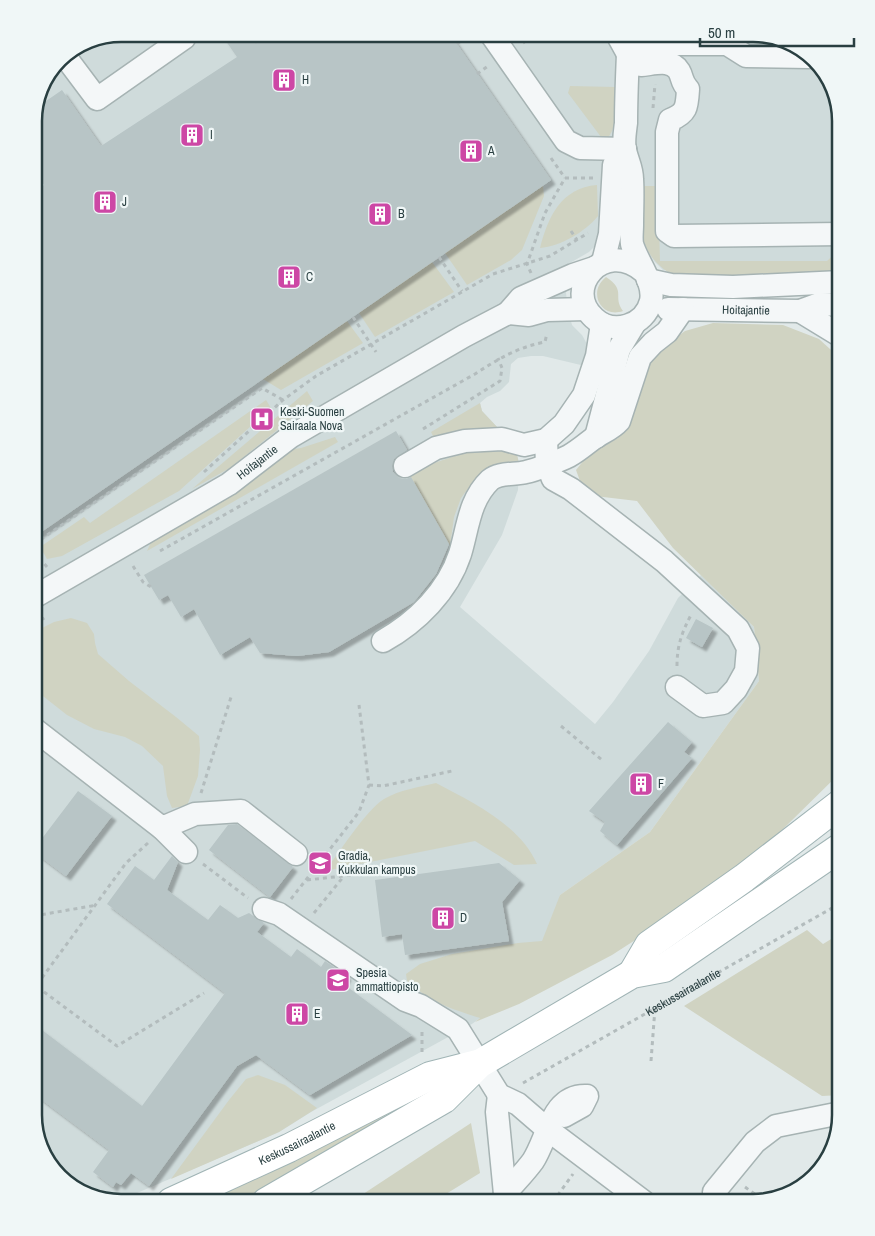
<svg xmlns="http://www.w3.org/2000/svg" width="875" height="1236" viewBox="0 0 875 1236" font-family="'Archivo Narrow',sans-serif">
<defs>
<filter id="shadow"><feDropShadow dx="4.5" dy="4.5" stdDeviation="1" flood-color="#0004"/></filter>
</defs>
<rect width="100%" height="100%" fill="#e1e9e9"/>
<path fill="#cfdbdb" d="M122,34h637l39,12 31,31 12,45v152l-178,-4 -9,-9 -9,-14 -13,-4 -35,1 -8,8 -26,15 5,43 4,15 10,10 5,9v10l-2,12 -42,-10h-12l-13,2 -7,6 -2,18 -9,9 -13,6 -7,6 2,8 16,17 14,5 7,30 -1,27 -16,45 -42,72 135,117 18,-22 36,-51 29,-53 23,-23 53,52 5,54 -109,151 -90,63 -4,66 -84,63 -161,88 -32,20 -163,70 -39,-12 -31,-31 -12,-45v-999l9,-32 20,-27z"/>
<path fill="#d0d3c2" d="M570,86l46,1c0,16 3,44 -12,54l-36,-48z
M597,185l1,31c-13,16 -37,30 -58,32 8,-31 21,-60 57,-63z
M543,186l1,10 -22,54 -11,10 -44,25 -22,-32z
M638,186h20l2,75h167l14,-13v26l-165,3c-40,-22 -35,-51 -38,-91z
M432,262l22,30 -79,45 -16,-24z
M606,277c21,14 6,19 17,34 -22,8 -36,-19 -17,-34z
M347,321l16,22 -82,47 -18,-11z
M713,323l70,2 36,14 22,20v413l-60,59 -20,28 -149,96 -93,49 -44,18 5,-4c-31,-10 -48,-15 -73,-37l-1,-7 14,-10 32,-10 66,-11 24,-2 18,-46 90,-63 109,-151 -5,-54 -81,-79 -36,-47 -42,-5 -15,-15 -4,-11 12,-15 30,-17 10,-21 13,-46 18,-21 26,-19z
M307,391l6,10 -83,67 -38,21z
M266,400l5,8 -92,83 -117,65 -15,3 -7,-12 44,-30 6,6z
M480,403l2,8 16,17 -47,4 -17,6 -3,-6z
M335,437l3,5 -191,109 4,-9 64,-38 73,-54 13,-2z
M506,451l11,4 2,8 -28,5 -18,14 -12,16 -7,19 -4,29 -40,-70 24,-13 30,-10z
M71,618l16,5 7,11 1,9 3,11 31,27 47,36 23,19 1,14 -2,26 -11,30 -15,2 -5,-12 -4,-30 -21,-20 -17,-9 -31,-8 -27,-14 -33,-26v-57l20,-10z
M436,783c36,19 84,42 101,81l-23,1 -39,-24 -150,30c15,-19 40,-60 59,-72 15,-9 35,-12 52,-16z
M807,930l16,14 18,-11v162l-19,1 -138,-90z
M258,1075l27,10 32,23 -38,24 -108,47 58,-79 17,-21z
M428,1087l3,6 -191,109h-52z
M471,1123l9,50 -47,29h-82z"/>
<path fill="#b8c5c6" filter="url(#shadow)" d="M221,34h229l101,146 -517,357v-345l10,-7 -10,-15v-55l2,-7 26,-18 39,56 136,-89z
M396,431l11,19 -13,9 -2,7 1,6 6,6 7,1 5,-2 38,67 -13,30 -22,28 -85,50 -32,4 -37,-3 -10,-16 -30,18 -26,-46 -13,8 -13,-22 -9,5 -15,-25z
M696,619l17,9 -11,19 -16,-9z
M668,722l24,20 -8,10 8,6 -75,87 -17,-14 5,-9 -16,-11z
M78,791l34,25 -46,60 -32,-24v-3z
M237,824l56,43 -23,30 -61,-47 19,-25z
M172,856l6,6 -11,28 41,30 12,-15 18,13 11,-5 15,10 -7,9 34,25 6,-8 24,18 4,-6 22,15 -5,7 70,52 -102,60 -54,-40 -19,11 -88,120 -18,-13 -10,12 -5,-3 -3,5 -20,-15 16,-22 -75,-56v-70l108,82 83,-113 -118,-89 28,-38 19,14z
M499,863l21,17 -18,22 7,39 -104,14 -3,-21 -20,3 -7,-57z"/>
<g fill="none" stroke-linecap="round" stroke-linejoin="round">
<g stroke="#a6b3b3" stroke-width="25">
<g id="minor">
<path d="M491,34l75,107 14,7 45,1"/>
<path d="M617,34l11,20 13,11c13,-1 30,-7 38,6 4,7 2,11 9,18 -1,18 -1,24 -18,31l-3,12v99l7,5 167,-2"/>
<path d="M64,55l33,44 87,-61"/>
<path d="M603,262l7,-28 4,-69 11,-16"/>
<path d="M643,271c-40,-33 -81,18 -49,47 19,18 51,8 57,-17 4,-19 -14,-39 -19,-57 -1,-6 0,-13 0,-19 0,-16 1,-31 0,-46 0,-11 -5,-19 -7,-29 -2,-8 0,-19 1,-27 0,-23 1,-46 2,-69l13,-10h86l19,12 63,1"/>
<path d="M648,280l23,5 62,2 108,-5"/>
<path id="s2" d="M668,309l132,2 19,-7 22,1"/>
<path d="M800,311l41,25"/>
<path d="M508,313l21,2 18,-5 39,-1"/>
<path d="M596,437l23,-88 15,-25"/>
<path d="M546,440l1,24 6,15 18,10 93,72 74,68 10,19 -2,23 -10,18 -13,14 -20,3 -26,-19"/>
<path d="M405,466l31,-18 29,-7 37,-2 22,6 22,-5 18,-16 20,-29 13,-39 5,-32"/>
<path id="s3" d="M34,597l195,-113 61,-47 174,-101 44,-23 13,-15 52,-23 21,-7"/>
<path d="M383,641c34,-19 65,-50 77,-87 8,-26 9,-54 30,-74 9,-8 25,-5 36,-8 10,-2 35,-12 43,-16 9,-5 17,-12 25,-18 9,-6 18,-9 25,-17l21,-64 13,-14 14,-11 16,-23"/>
<path d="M34,729l128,99 33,-14 46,-3 55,43"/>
<path d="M162,828l24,24"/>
<path d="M264,909l15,5 126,86 16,6 37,23 41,66 19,9 29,25 97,73"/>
<path d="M499,1095l-2,17 8,82"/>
<path d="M714,1192l41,-50 21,-16 65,-13"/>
<path d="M505,1194c9,-11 20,-22 28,-33 15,-23 19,-67 54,-65l-5,10 -18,10 -7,-2"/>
</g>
</g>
<g stroke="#a0b4b5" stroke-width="30">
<g id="major">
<path d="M632,974l17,-29 95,-67 97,-75"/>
<path id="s4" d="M171,1202l118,-54 141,-72 47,-12"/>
<path d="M266,1202l178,-103 35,-35 153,-90 32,-6 177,-121"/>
</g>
</g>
<g stroke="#b3bcbd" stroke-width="3" stroke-dasharray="4 4" stroke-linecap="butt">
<path d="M251,34l6,9"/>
<path d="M523,43l8,-6 49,-3"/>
<path d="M457,44l11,-8"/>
<path d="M477,74l11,-8"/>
<path d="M653,108l2,-24"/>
<path d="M551,158l14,20"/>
<path d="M565,178h29"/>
<path d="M571,231l6,9"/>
<path d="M439,257l23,34"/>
<path d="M531,273l-4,-9 18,-51 20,-35"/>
<path d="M353,317l23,35"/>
<path d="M423,429l77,-48 2,-13 -4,-10"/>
<path d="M204,472l79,-72 33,-24 177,-102 57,-18 38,-23"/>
<path d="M34,544l228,-156 21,12"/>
<path d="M160,551l315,-177c23,-15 43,-27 70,-32l2,-9"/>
<path d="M34,552l13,15"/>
<path d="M133,566l10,16 8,5"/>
<path d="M34,624l12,-7"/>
<path d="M677,666c0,-21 5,-34 15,-53"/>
<path d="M561,726l41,34"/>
<path d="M369,785l14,1 69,-15"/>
<path d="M201,793l31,-99"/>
<path d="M148,843l-22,20 -90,123 81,60 87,-53"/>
<path d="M203,864l45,34"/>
<path d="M307,880l54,-6"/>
<path d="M291,899l68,-87 10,-27 -10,-80"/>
<path d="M314,913l30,-37"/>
<path d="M34,916l63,-11"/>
<path d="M422,1032v21"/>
<path d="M651,1061l4,-53"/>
<path id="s1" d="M523,1083l318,-180"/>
<path d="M745,1187l18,13"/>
<path d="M128,1202l20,-8"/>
<path d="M553,1202l20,-28"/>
<path d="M689,1202l5,-6"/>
</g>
<use href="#minor" stroke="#f4f7f8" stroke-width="22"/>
<use href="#major" stroke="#fff" stroke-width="28"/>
</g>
<defs>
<g id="building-square" transform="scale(1.25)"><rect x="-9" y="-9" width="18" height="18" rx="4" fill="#cd47a5" stroke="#f0f7f7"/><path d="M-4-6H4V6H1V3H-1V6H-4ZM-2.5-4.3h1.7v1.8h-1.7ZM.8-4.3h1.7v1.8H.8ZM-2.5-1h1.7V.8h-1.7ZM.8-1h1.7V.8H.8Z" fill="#fff"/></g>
<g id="hospital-square" transform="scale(1.25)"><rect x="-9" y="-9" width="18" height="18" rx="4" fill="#cd47a5" stroke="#f0f7f7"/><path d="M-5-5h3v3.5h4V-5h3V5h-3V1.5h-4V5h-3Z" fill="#fff"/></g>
<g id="university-square" transform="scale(1.25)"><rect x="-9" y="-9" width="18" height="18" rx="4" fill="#cd47a5" stroke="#f0f7f7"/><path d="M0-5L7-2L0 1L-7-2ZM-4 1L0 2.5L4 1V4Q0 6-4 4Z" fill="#fff"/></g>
</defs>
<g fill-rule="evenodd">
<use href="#building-square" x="284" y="80"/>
<use href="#building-square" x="192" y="135"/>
<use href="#building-square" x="471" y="151"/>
<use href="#building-square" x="105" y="202"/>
<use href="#building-square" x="380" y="214"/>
<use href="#building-square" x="289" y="277"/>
<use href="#hospital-square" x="262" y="419"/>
<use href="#building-square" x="641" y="784"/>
<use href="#university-square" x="320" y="863"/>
<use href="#building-square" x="443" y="918"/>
<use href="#university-square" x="338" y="980"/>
<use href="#building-square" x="297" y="1014"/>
</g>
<g text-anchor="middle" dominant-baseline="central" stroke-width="4.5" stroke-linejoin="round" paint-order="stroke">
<g font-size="12" fill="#293f41" stroke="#f0f7f7" text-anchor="start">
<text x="302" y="80">H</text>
<text x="210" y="135">I</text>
<text x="488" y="151">A</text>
<text x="122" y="202">J</text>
<text x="398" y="214">B</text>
<text x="306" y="277">C</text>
<text x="280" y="412">Keski-Suomen<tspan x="280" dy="14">Sairaala Nova</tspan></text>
<text x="658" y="784">F</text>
<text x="338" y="856">Gradia,<tspan x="338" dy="14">Kukkulan kampus</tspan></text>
<text x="460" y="918">D</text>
<text x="356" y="973">Spesia<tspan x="356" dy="14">ammattiopisto</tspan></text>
<text x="314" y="1014">E</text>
</g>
<g font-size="12" fill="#293f41" stroke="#f0f7f7">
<text stroke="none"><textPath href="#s2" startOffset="78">Hoitajantie</textPath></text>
<text stroke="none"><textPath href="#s3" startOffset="261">Hoitajantie</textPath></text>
<text stroke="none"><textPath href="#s1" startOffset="184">Keskussairaalantie</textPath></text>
<text stroke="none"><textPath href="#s4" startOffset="139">Keskussairaalantie</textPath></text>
</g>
</g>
<path d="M0 0H875V1236H0ZM121 42H753A79 79 0 0 1 832 121V1115A79 79 0 0 1 753 1194H121A79 79 0 0 1 42 1115V121A79 79 0 0 1 121 42Z" fill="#f0f7f7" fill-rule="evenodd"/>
<path fill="none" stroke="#293f41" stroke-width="2.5" d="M121 42H753A79 79 0 0 1 832 121V1115A79 79 0 0 1 753 1194H121A79 79 0 0 1 42 1115V121A79 79 0 0 1 121 42Z"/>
<path d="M700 38v8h154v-8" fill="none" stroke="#293f41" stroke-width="2.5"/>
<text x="708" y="38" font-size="15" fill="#293f41" stroke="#f0f7f7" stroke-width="4" paint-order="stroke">50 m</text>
</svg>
